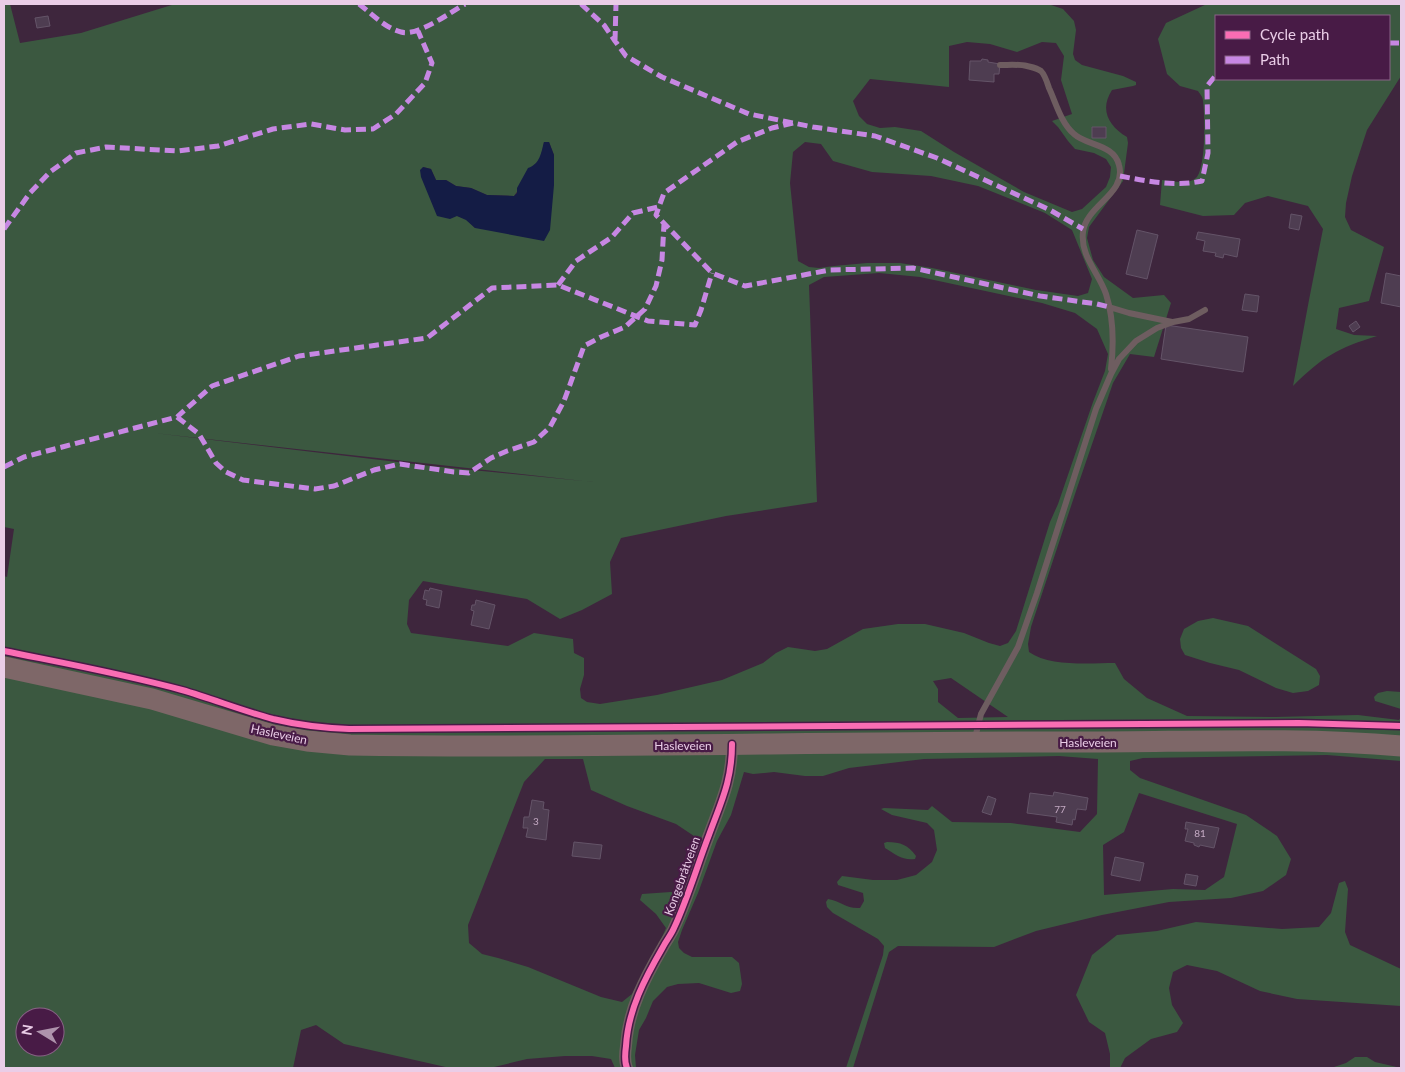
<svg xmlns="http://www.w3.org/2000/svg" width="1405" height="1072" viewBox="0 0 1405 1072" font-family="Lato,sans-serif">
<rect width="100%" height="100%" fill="#3e263d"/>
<path fill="#3b5840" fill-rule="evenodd" d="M4,4h6l10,39 61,-10 94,-29h784l2,1 87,-1 15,5 11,12 2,9 -3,24 2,6 7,5 41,11 13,6v3l-3,1 -21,4c-13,20 -3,36 15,47l1,6 -5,38 -34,46 -2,11 6,22 11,17 29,21 31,-3 7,8 -17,54 -24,-3 -17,29 -36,105 -46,139 -3,17 1,8c21,15 61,11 86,11l9,16 23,19 40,18 88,1 83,-2 41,5 2,-3v44l-74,-6 -184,3 -13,3v9l10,8 106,37 31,21 14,23 -5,16 -23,16 -32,7 -62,4 -67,13 -66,16 -42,16 -96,-1 -9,6 -36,116h-7l37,-113 1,-9 -6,-7 -45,-26 -6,-6 -1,-5 2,-3c13,2 18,10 32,9l4,-7 -1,-8 -25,-8 -1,-3 5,-6 31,4h24l19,-5 16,-13 5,-12 -3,-20 -7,-7 -35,-8 -11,-6 3,-1 44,2 4,-4 20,16 59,1 69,9 17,-18 1,-55 -39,-3 -135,3 -75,9 -26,8h-18l-31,-4 -21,2 -9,-2 -13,43 -14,26 -19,52 -16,37 -4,12 1,6 5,5 8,4h40l7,6 3,21 -2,7 -9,2 -32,-10 -21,1 -11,3 -14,14 -7,17 -7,12 -4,25 1,13h-21l-4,-9 -19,-3h-27l-38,3 -37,9h-40l-106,-24 -28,-19 -15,5 -8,38h-289v-492l3,1 7,-48 -10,-2zM967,42l23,2 27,8 25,-10 14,1 8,13 -3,24 11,34 -20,7 6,6 10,14 7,8 19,4 12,6 5,8 -1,10 -4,10 -24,22 -10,3 -48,-20 -70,-40 -33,-21 -26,-4 -15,1 -13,-4 -8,-8 -6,-15 17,-22 79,8v-41zM544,142h5l5,13v30l-79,43 -9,-9 -9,-3 -34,-49 8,2 5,11h10l10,6 15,2 16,7 27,1 27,-39zM805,142l16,2 12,17 39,11 59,4 47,10 67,27 27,17 20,49 -4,14 -10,3 -42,-6 -104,-22 -32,-5h-33l-33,3 -15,2 -10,-1 -11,-6 -8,-78 3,-31zM879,273l41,4 122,26 33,10 22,16 11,25 -3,17 -12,31 -35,102 -8,18 -34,109 -8,12 -8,3 -11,-3 -25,-10 -39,-9h-27l-35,5 -36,20 -12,2 -27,-4 -12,6 -13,10 -41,17 -65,15 -57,9 -13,-2 -6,-4 -1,-9 4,-14v-17l-10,-5 -1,-14 -39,-6 -26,13 -97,-13 -4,-9 2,-24 14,-19 104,18 33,20 22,-9 30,-16 -2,-32 11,-24 105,-22 91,-14 -8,-217 15,-8zM154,433l438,49h1l-162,-16zM951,678l57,39 -50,1 -20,-16v-13l-5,-8zM545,759h38l8,31 36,16 49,18 21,14v8l-9,36 -4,2 2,3 -1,4 -43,3 -2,6 16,14 10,14 -11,25 -23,41 -10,8 -21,-5 -73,-30 -30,-9 -16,-4 -13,-11 -1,-18 56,-143zM1139,793l98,31 -13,53 -19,13 -32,-1 -69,6 -1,-50 21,-13zM25,1017h30v30h-30z
M1207,4h194v72l-34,54 -15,46 -6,27 -1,14 6,13 33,17 -15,54 -30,7 -3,21 18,6 23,1c-39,12 -55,21 -84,50l16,-86 14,-71 -15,-23 -40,-10 -23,7 -11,12 -31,1 -43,-11 2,-25c10,1 26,5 34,-2 10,-9 9,-63 7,-77 0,-4 -3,-7 -5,-10l-18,-5 -13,-12 -9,-35 8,-16zM1216,16h173v63h-173z
M1213,618l35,8 68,43 4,7 -1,9 -11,6 -15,2 -17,-5 -37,-18 -29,-7 -25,-8 -4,-7 -1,-9 4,-10 14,-8z
M1387,691l14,1v17l-26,-8 -1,-4 4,-4z
M887,842c14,0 21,3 29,14l-1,3c-12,2 -20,-5 -30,-11l-1,-5z
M1345,881l3,8 -3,43 5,13 51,24v37l-104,-7 -37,-8 -43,-20 -30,-6 -14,7 -4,16 3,17 11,18 -6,9 -26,7 -26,19 -5,10h-10v-14l-5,-21 -16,-11 -13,-27 16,-40 25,-20 40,-4 39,-9 86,7 37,-2 12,-14 8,-30z
M1355,1057h12l8,5 26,6h-70l15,-5z"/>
<path fill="#141c45" d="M544,142h5l5,13v30l-4,45 -6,11 -69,-13 -9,-8 -9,-4 -7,3 -13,-3 -16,-39 -1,-7 3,-3 8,2 5,11h10l10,6 15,2 16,7 27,1 3,-3v-5l11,-20c12,-4 13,-15 16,-26z"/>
<path fill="#4e3d51" stroke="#645468" d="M48,16l2,10 -13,2 -2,-10z
M982,59l6,1v2l12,2 -1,10h-5v8l-25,-2 1,-19h11z
M1092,127h14v11h-14z
M1291,214l11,2 -3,14 -10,-2z
M1137,230l21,5 -11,44 -21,-5z
M1198,232l42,7 -3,18 -13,-3 -1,4 -8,-2 1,-3 -13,-2 2,-10 -9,-2z
M1386,273l15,3v31l-20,-4z
M1245,294l14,2 -2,16 -15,-2z
M1356,321l4,6 -7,5 -4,-6z
M1166,325l82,12 -5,35 -82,-13z
M430,588l12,3 -3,17 -13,-3 1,-5 -4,-1 2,-9 4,1z
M476,600l19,5 -6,24 -18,-4 3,-14 -3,-1 1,-5h3z
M1054,792l34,6 -2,12 -9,-1 -2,11 -2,-1 -1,6 -16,-3 1,-5 -30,-4 3,-20 23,3z
M988,796l8,3 -5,16 -9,-3z
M532,800l12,2 -1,7 6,1 -3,30 -20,-3 2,-9h-5l1,-11h5z
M1186,822l33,6 -5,20 -14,-3 -1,2 -5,-2v-2l-9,-2 3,-12h-3z
M574,842l28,3 -2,14 -28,-3z
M1115,857l29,6 -4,18 -29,-6z
M1186,874l12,2 -2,10 -12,-2z"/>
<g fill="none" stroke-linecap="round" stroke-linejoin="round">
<path stroke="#6e5d60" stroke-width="6" d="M1000,65c9,0 19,-1 27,1 4,1 10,2 14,5 4,4 6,11 8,17 7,15 12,35 25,46 13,12 40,10 45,31 8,29 -33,40 -36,67 -3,24 16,41 23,62 8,25 8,49 5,75
M1109,307l20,6 43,9
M975,738l6,-24 37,-67 19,-54 59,-184 15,-35 8,-15 17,-18 21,-13 16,-6 16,-3 16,-9"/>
<path stroke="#6e5d60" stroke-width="12" d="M627,1068c-3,-7 -2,-15 -1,-22 2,-36 19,-68 37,-99 3,-6 8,-12 11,-19 14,-30 23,-62 35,-93 12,-33 23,-54 23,-91"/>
<path stroke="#7e6768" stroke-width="21" d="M4,667l148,32 121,36 34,6 43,4c245,4 490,-4 735,-3 105,0 211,-5 316,4"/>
<path stroke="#c787e3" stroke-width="5" stroke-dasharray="10 5" stroke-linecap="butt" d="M359,4c13,10 26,24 42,28 16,5 50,-20 64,-28
M581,4l23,21 11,16 11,15 36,21 87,37 64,13 62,9 62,22 113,52 33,19
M615,41l1,-37
M1389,43h12
M793,123l-21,5 -35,14 -73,51 -8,22 56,58 33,13 85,-16 83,-2 127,28 57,8 12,3
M1120,176c26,5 55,11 82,5l6,-28 -1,-67 9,-11
M4,229l26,-36 20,-21 26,-19 30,-6 72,4 40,-5 55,-17 38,-5 34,6 28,-1 23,-15 29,-31 7,-20 -14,-32
M558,285l18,-24 36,-24 21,-24 25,-6
M177,417l22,17 17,29 10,9 17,8 72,9 19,-3 40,-16 26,-6 54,8 15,1 22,-15 16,-7 27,-9 16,-15 14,-26 20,-55 17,-9 24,-10 20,-18 11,-23 6,-26 2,-36
M4,467l20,-10 153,-40 35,-31 87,-30 128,-18 65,-50 66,-3 90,36 47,4 6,-15 11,-37"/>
<g stroke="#481b46" stroke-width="9">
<path id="cycleway" d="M4,651c59,12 120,23 178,39 31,9 61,21 91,29 25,6 50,9 76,10l950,-6 102,3
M627,1068c-3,-7 -2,-15 -1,-22 2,-36 19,-68 37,-99 3,-6 8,-12 11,-19 14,-30 23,-62 35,-93 12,-33 23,-54 23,-91"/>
</g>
<use href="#cycleway" stroke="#f96db3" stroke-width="6"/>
</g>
<g text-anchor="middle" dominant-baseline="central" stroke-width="4.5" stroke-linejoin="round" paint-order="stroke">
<g font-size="10" fill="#c3a9c2">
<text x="1060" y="809">77</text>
<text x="536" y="821">3</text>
<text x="1200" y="833">81</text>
</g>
<g font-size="12" fill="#eacde7" stroke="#481b46">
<text transform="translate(279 734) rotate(12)">Hasleveien</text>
<text x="1088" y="742">Hasleveien</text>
<text x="683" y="745">Hasleveien</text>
<text transform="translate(682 876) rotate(-70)">Kongebråtveien</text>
</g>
</g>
<rect width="1405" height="1072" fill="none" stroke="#eacde7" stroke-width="10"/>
<rect x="1215" y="15" width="175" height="65" fill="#481b46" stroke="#896286"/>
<rect x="1225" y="31" width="25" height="8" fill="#f96db3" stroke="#896286"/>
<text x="1260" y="40" font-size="15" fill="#eacde7">Cycle path</text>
<rect x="1225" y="56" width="25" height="8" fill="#c787e3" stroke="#896286"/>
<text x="1260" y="65" font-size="15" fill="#eacde7">Path</text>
<g transform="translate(40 1032) rotate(280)"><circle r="24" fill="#481b46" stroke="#896286"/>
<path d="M0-4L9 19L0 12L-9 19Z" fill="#ae93ac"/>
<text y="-8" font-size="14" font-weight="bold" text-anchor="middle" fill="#eacde7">N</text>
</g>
</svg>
